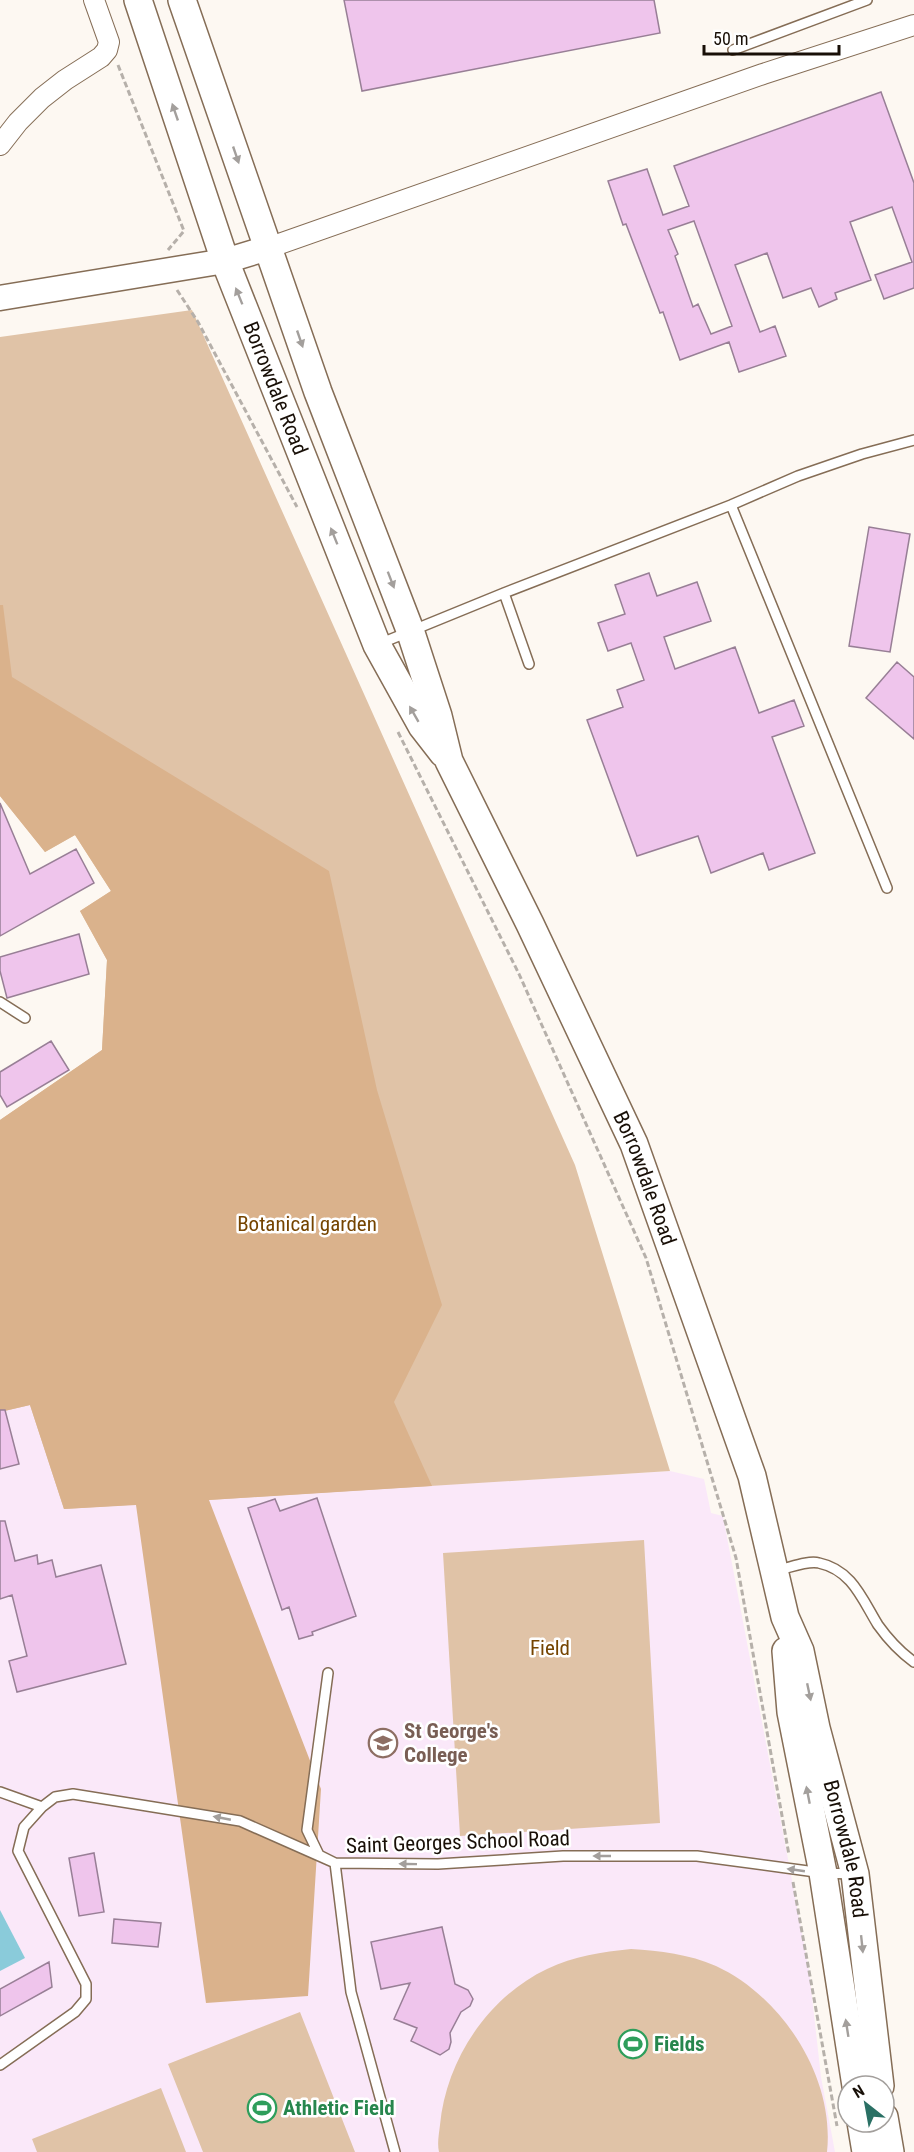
<svg xmlns="http://www.w3.org/2000/svg" width="914" height="2152" viewBox="0 0 914 2152" font-family="'Roboto Condensed',sans-serif">
<rect width="100%" height="100%" fill="#fdf8f2"/>
<path fill="#fae8f9" d="M30,1404l479,77 161,-10 34,8 7,34 12,3 86,454 12,107 14,75h-835v-740z"/>
<path fill="#e0c3a7" d="M192,310l383,855 95,306 -606,38 -34,-104 -30,7v-292l102,-70 5,-90 -27,-49 31,-20 -36,-56 -30,17 -45,-56v-459z
M644,1540l16,283 -200,13 -17,-283z
M631,1949c29,2 58,5 85,17 67,31 119,112 111,186h-388c-2,-9 0,-18 1,-27 6,-65 48,-128 107,-156 27,-13 55,-17 84,-20z
M300,2012l55,140h-152l-35,-88z
M161,2088l25,64h-149l-5,-13z"/>
<path fill="#dab28c" d="M0,605h3l9,72 317,194 48,219 65,215 -48,97 38,84 -223,14 112,289 -13,207 -102,7 -70,-498 -72,4 -34,-104 -30,7v-292l102,-70 5,-90 -27,-49 31,-20 -36,-56 -30,17 -45,-56z"/>
<path fill="#8acbda" d="M0,1910l25,48 -25,13z"/>
<path fill="#efc5ec" stroke="#987f96" stroke-width="1.5" fill-rule="evenodd" d="M344,0h310l6,33 -298,58z
M881,92l33,91v105l-30,11 -9,-24 37,-13 -20,-55 -42,15 21,58 -36,13 2,6 -18,8 -8,-19 -28,10 -16,-45 -32,12 25,67 15,-6 11,30 -47,16 -10,-30 -49,18 -17,-48 -3,1 -34,-89 -3,1 -15,-44 39,-12 16,46 26,-9 -15,-40zM694,221l38,105 -21,8 -13,-30 -5,3 -18,-51 3,-2 -10,-24z
M869,527l41,7 -20,118 -41,-6z
M649,573l8,23 40,-14 14,39 -47,16 11,32 60,-22 24,66 35,-13 10,26 -32,11 43,116 -46,17 -6,-17 -52,20 -13,-37 -61,20 -50,-136 36,-13 -6,-17 27,-10 -13,-37 -23,8 -10,-28 27,-9 -10,-29z
M897,662l17,15v62l-48,-41z
M0,803l30,71 46,-25 18,34 -94,53z
M79,934l10,40 -82,24 -7,-27v-14z
M51,1041l18,29 -62,37 -7,-12v-23z
M0,1410h5l14,54 -19,5z
M317,1498l39,118 -44,16 1,3 -14,4 -10,-32 -7,3 -34,-102 27,-9 5,12z
M0,1521h5l10,40 22,-6 1,9 14,-4 4,17 45,-12 25,99 -109,28 -8,-31 18,-5 -15,-61 -12,4z
M94,1853l10,59 -25,4 -10,-58z
M114,1919l47,4 -3,24 -46,-4z
M442,1927l13,57 13,6 5,9 -3,7 -9,6 -11,21 1,9 -2,7 -9,6 -29,-14 6,-13 -23,-9 16,-36 -29,6 -10,-47z
M49,1962l3,25 -52,29v-27z"/>
<g fill="none" stroke-linecap="round" stroke-linejoin="round">
<g stroke="#856d56" stroke-width="12">
<path id="service" d="M733,50l134,-50
M731,505l156,383
M504,593l25,71
M379,644l125,-51 227,-88 67,-29 64,-22 52,-14
M0,1002l25,16
M778,1570c11,-2 30,-10 41,-7 33,7 43,36 59,62 10,14 22,27 36,37
M328,1673l-21,157 12,25 16,8 16,129 44,160
M0,1792l42,15
M0,2065l75,-53 11,-13v-15l-68,-133 6,-24 18,-20 13,-10 18,-3 167,27 95,42 103,1 125,-8h134l126,17 29,1"/>
</g>
<g stroke="#856d56" stroke-width="22">
<path id="minor" d="M0,145l18,-23 24,-24 23,-18 36,-23 6,-7 2,-8 -15,-42
M268,248l495,-174 151,-49"/>
</g>
<g stroke="#856d56" stroke-width="27">
<path id="tertiary" d="M0,298l225,-37 43,-13"/>
</g>
<g stroke="#856d56" stroke-width="30">
<g id="secondary">
<path id="s1" d="M138,0l87,261 152,384 45,81 21,27"/>
<path id="s2" d="M182,0l136,392 92,238 28,86 11,45 81,163 104,220 118,332 33,141 15,34 16,77 39,146 25,212"/>
<path d="M786,1651l5,61 32,161 33,213"/>
<path d="M884,2117l6,35"/>
<path d="M861,2122l5,30"/>
</g>
</g>
<path stroke="#b6b0aa" stroke-width="3" stroke-dasharray="6 3" stroke-linecap="butt" d="M118,65l66,166 -16,19
M177,290l21,32 99,185
M398,732l121,242 127,284 90,300 53,297
M793,1882l44,244"/>
<use href="#service" stroke="#fff" stroke-width="9"/>
<use href="#minor" stroke="#fff" stroke-width="20"/>
<use href="#tertiary" stroke="#fff" stroke-width="24"/>
<use href="#secondary" stroke="#fff" stroke-width="27"/>
</g>
<defs><path id="oneway-solid" d="M-6-.8H1V-3.2L6.5 0L1 3.2V.8H-6Z" transform="scale(1.5)"/></defs>
<g fill="#a39f9c">
<use href="#oneway-solid" transform="translate(175 112) rotate(-109)"/>
<use href="#oneway-solid" transform="translate(236 155) rotate(71)"/>
<use href="#oneway-solid" transform="translate(239 296) rotate(-112)"/>
<use href="#oneway-solid" transform="translate(300 339) rotate(71)"/>
<use href="#oneway-solid" transform="translate(334 536) rotate(-112)"/>
<use href="#oneway-solid" transform="translate(391 580) rotate(69)"/>
<use href="#oneway-solid" transform="translate(414 714) rotate(-120)"/>
<use href="#oneway-solid" transform="translate(809 1692) rotate(78)"/>
<use href="#oneway-solid" transform="translate(808 1795) rotate(-101)"/>
<use href="#oneway-solid" transform="translate(222 1818) rotate(-169)"/>
<use href="#oneway-solid" transform="translate(602 1856) rotate(180)"/>
<use href="#oneway-solid" transform="translate(408 1864) rotate(-179)"/>
<use href="#oneway-solid" transform="translate(796 1870) rotate(-172)"/>
<use href="#oneway-solid" transform="translate(862 1944) rotate(84)"/>
<use href="#oneway-solid" transform="translate(847 2028) rotate(-99)"/>
</g>
<defs>
<g id="school-ring" transform="scale(1.5)"><circle r="9.5" fill="#fff" stroke="#8d6e63" stroke-width="1.5"/><path d="M0-5L7-2L0 1L-7-2ZM-4 1L0 2.5L4 1V4Q0 6-4 4Z" fill="#8d6e63"/></g>
<g id="stadium-ring" transform="scale(1.5)"><circle r="9.5" fill="#fff" stroke="#2e9e5b" stroke-width="1.5"/><path d="M0-5a6.5 5 0 1 0 0 10a6.5 5 0 1 0 0-10ZM-3.5-1.8h7v3.6h-7Z" fill="#2e9e5b"/></g>
</defs>
<g fill-rule="evenodd">
<use href="#school-ring" x="383" y="1743"/>
<use href="#stadium-ring" x="633" y="2044"/>
<use href="#stadium-ring" x="262" y="2108"/>
</g>
<g text-anchor="middle" dominant-baseline="central" stroke-width="5" stroke-linejoin="round" paint-order="stroke">
<g font-size="21" fill="#180f07" stroke="#fff">
<text stroke="none"><textPath href="#s1" startOffset="412">Borrowdale Road</textPath></text>
<text stroke="none"><textPath href="#s2" startOffset="1268">Borrowdale Road</textPath></text>
<text transform="translate(458 1842) rotate(-2)">Saint Georges School Road</text>
<text stroke="none"><textPath href="#s2" startOffset="1970">Borrowdale Road</textPath></text>
</g>
<g font-size="21" fill="#754400" stroke="#fff">
<text x="307" y="1224">Botanical garden</text>
<text x="550" y="1648">Field</text>
</g>
<g font-size="21" font-weight="bold" fill="#785e54" stroke="#fff" text-anchor="start">
<text x="404" y="1731">St George's<tspan x="404" dy="24">College</tspan></text>
</g>
<g font-size="21" font-weight="bold" fill="#27864d" stroke="#fff" text-anchor="start">
<text x="654" y="2044">Fields</text>
<text x="283" y="2108">Athletic Field</text>
</g>
</g>
<g transform="translate(866 2104) rotate(329)"><circle r="28" fill="#ffffff" stroke="#a39f9c" stroke-width="1.5"/>
<path d="M0-4.5L10 22L0 15L-10 22Z" fill="#2a7064"/>
<text y="-9" font-size="16" font-weight="bold" text-anchor="middle" fill="#180f07">N</text>
</g>
<path d="M704 45v9h135v-9" fill="none" stroke="#180f07" stroke-width="3"/>
<text x="713" y="45" font-size="18" fill="#180f07" stroke="#ffffff" stroke-width="4.5" paint-order="stroke">50 m</text>
</svg>
